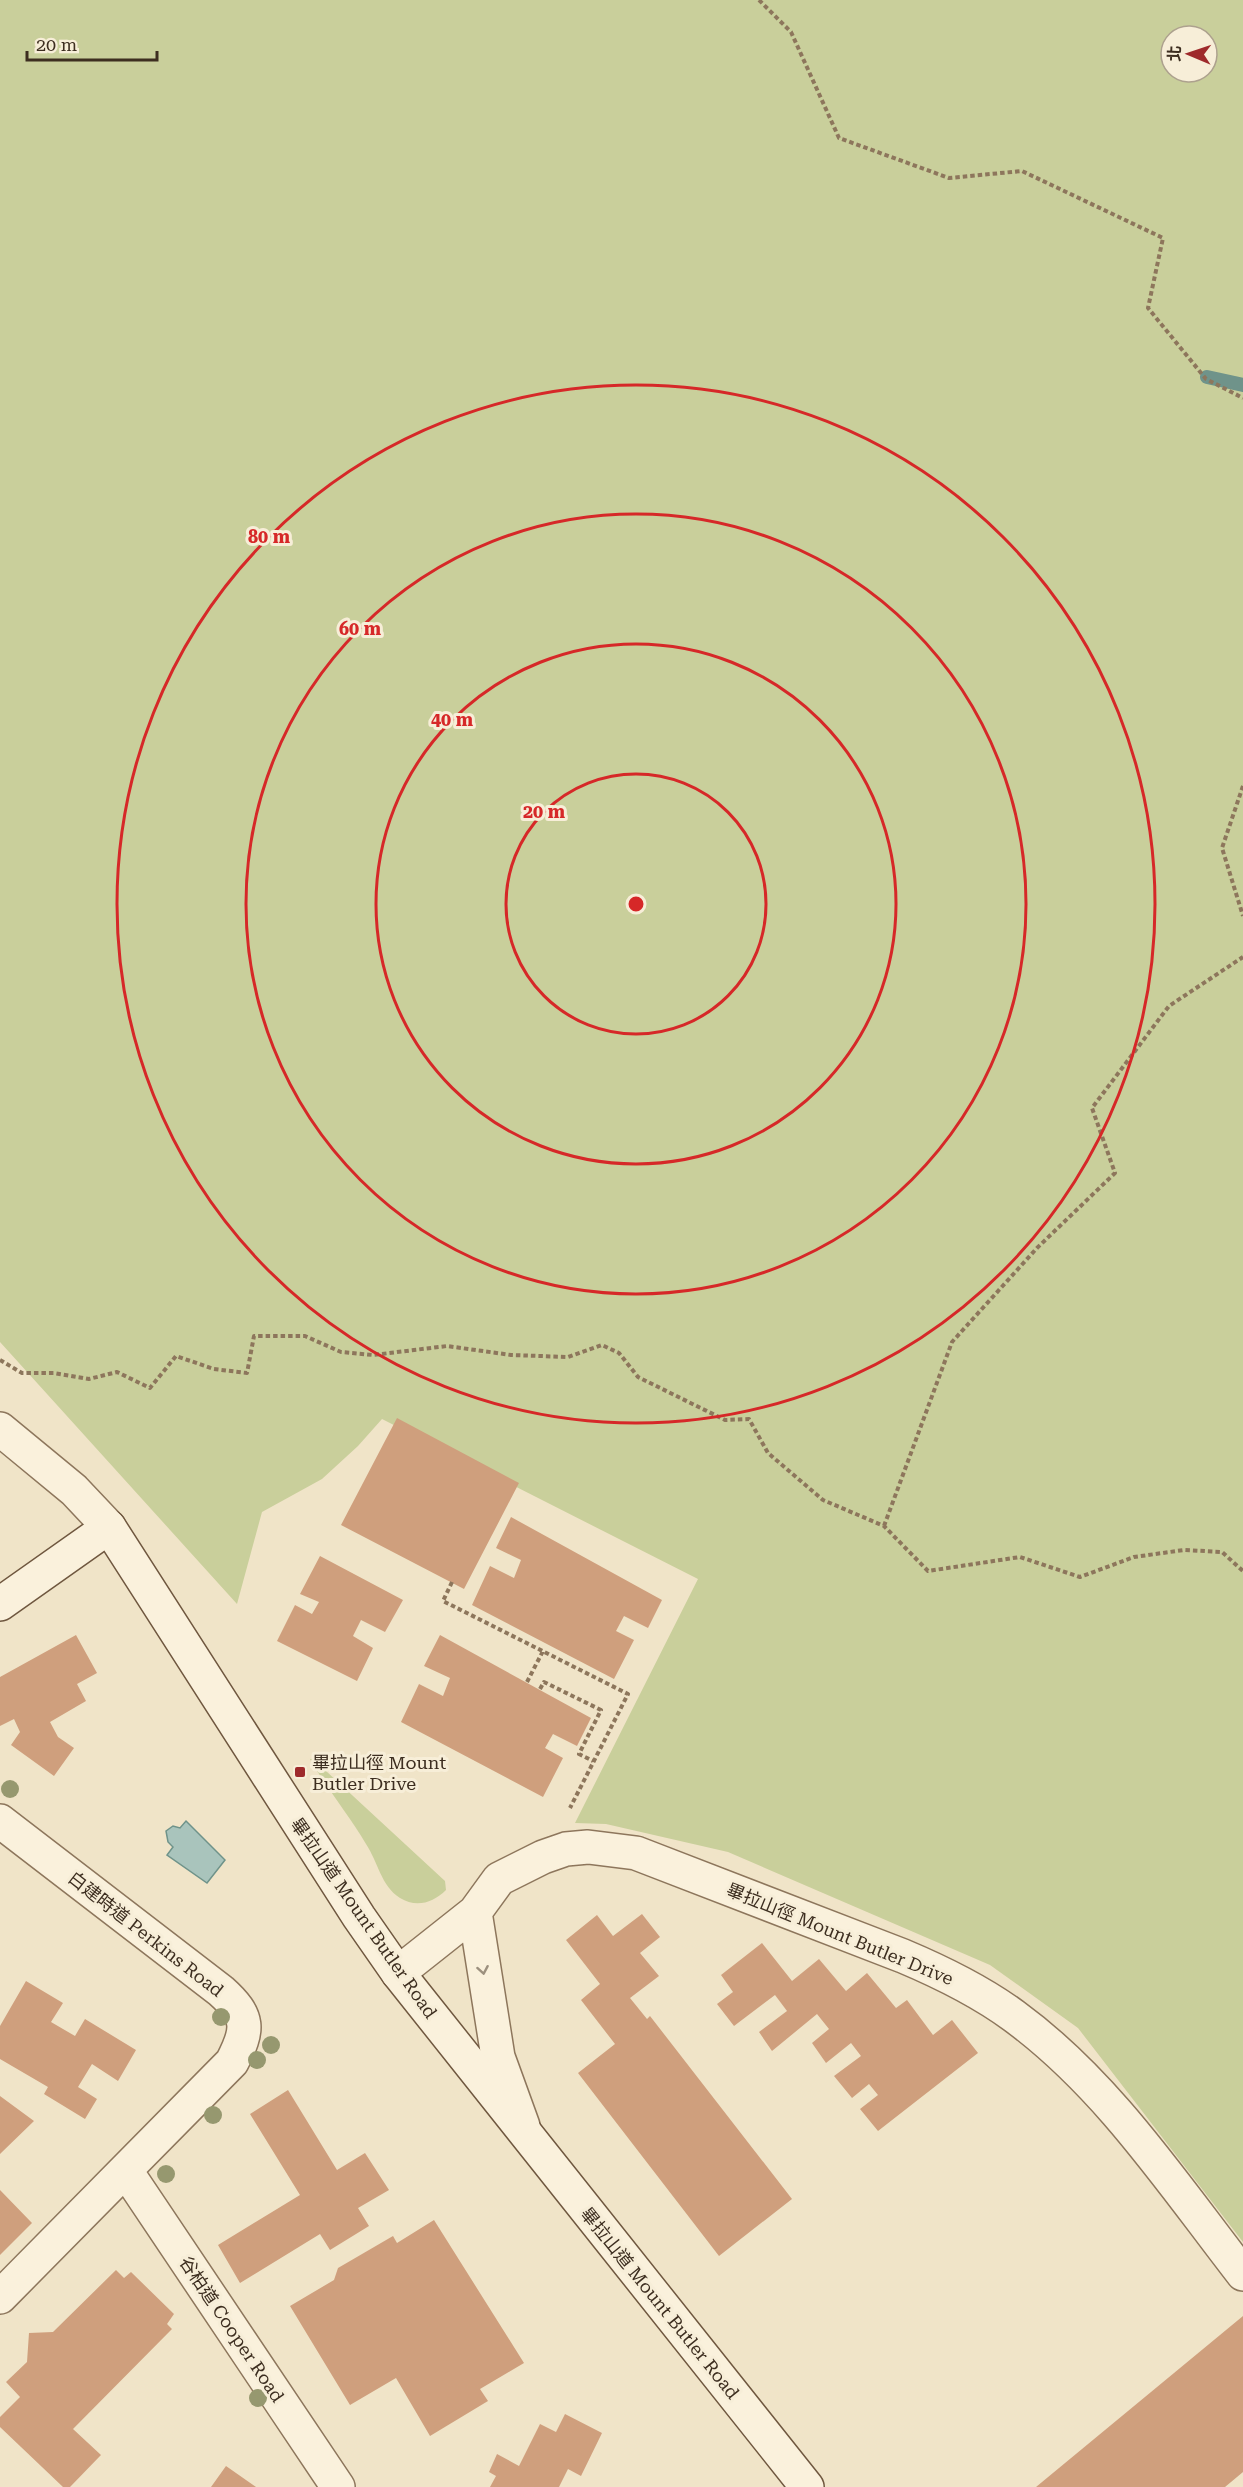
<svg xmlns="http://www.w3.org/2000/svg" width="1243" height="2487" viewBox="0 0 1243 2487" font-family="'Roboto Serif','Noto Sans TC',serif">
<rect width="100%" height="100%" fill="#f0e4c8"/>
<path fill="#c9cf9b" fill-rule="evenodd" d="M0,0h1243v2242l-165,-214 -88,-63 -262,-113 -122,-28 -31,-1 123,-244 -316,-160 -24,27 -36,33 -60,33 -25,92 -237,-262zM1171,36h36v36h-36z
M310,1759h3l132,122 1,9c-13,13 -30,18 -46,8 -19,-12 -22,-36 -34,-54 -17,-29 -39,-55 -56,-85z"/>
<path fill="#a9c4bc" stroke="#6f938a" stroke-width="1.5" d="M186,1821l39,39 -18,23 -40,-28 6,-8 -5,-5 -2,-11 7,-5 7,2z"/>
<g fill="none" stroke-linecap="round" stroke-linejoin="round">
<path stroke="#6f938a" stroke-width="14" d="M1207,377l36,8"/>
</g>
<path fill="#cf9f7d" d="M397,1418l122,65 -55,106 -123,-64z
M511,1517l151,83 -14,28 -24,-12 -8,15 18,9 -20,39 -142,-74 18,-39 24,12 7,-18 -25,-12z
M320,1556l83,44 -18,32 -24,-12 -8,16 20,12 -16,33 -80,-40 18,-36 17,9 7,-12 -19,-8z
M76,1635l21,38 -20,11 9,17 -36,21 8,15 16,11 -20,28 -43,-31 9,-13 -6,-13 -14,7v-49z
M440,1635l151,83 -14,28 -24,-12 -8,14 18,10 -20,39 -142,-75 18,-38 24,12 7,-18 -26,-12z
M642,1914l18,23 -20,16 19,23 -29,22 17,21 3,-3 142,183 -73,57 -141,-183 37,-29 -34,-44 19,-16 -34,-44 31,-25 16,21z
M762,1943l30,38 27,-22 27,32 21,-18 29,35 11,-8 26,35 19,-15 26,33 -100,78 -18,-22 18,-14 -9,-11 -17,14 -18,-22 27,-20 -10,-13 -25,20 -14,-20 17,-14 -12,-15 -45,37 -13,-19 28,-21 -12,-16 -41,31 -17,-22 16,-12 -12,-17z
M26,1981l37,22 -12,19 24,14 10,-17 51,31 -18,31 -26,-17 -14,23 19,12 -12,20 -41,-25 4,-7 -48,-28v-33z
M288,2090l49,80 28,-17 24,37 -31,18 11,18 -39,24 -10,-16 -80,49 -22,-38 82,-50 -50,-81z
M0,2096l34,25 -34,33z
M0,2190l32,33 -32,32z
M434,2220l90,143 -44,26 8,12 -58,35 -34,-58 -46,27 -60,-99 44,-26 4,-12 55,-32 4,7z
M116,2270l8,8 7,-6 43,42 -7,10 5,5 -99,100 28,26 -31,32h-7l-63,-60v-10l20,-20 -14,-15 21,-20 2,-29 24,-1z
M1243,2316v156l-18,15h-189z
M565,2414l37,19 -21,43 -13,-7 -9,18h-69l6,-11 -7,-4 8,-18 22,12 21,-42 16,8z
M226,2466l30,21h-45z"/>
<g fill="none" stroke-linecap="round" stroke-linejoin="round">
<g stroke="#8d765c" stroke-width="36">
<path id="street" d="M0,1429l74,61 35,37
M0,1821l221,170c29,26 28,38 11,71l-232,235
M475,1912l23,145 25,69
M398,1973l77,-61 24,-33 44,-22 23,-8 22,-2 48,6 267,103c38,16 77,35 111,60 93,68 159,168 229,258
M126,2171l212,316"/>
</g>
<g stroke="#6f573f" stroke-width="36">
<path id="secondary" d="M0,1604l109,-77 250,390 39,56 409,514"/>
</g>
<path stroke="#8d765c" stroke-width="4" stroke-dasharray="4.5 3" stroke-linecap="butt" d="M759,0l32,32 48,106 110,40 73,-7 141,67 -15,70 58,71 37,19
M1243,786l-21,62 21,68
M0,1360l22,13h32l35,6 28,-7 33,16 26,-32 38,13 33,4 7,-37h51l36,16 32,3 74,-9 64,9 57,2 34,-12 17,8 19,24 87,43 24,-1 19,34 55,47 61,26 44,45 92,-14 60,20 54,-20 50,-7 38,2 21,19
M884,1526l68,-184 85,-94 78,-75 -23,-65 77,-102 74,-49
M452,1582l-9,19 185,93 -58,114
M527,1682l16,-31
M540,1689l4,-7 57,28 -22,44 14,7"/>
<use href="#street" stroke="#faf1dc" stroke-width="33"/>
<use href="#secondary" stroke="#faf1dc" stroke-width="33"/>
</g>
<g fill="#96986f">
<circle cx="10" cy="1789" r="9"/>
<circle cx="221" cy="2017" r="9"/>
<circle cx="271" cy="2045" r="9"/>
<circle cx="257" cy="2060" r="9"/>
<circle cx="213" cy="2115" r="9"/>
<circle cx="166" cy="2174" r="9"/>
<circle cx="258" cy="2398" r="9"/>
</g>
<defs><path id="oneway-chevron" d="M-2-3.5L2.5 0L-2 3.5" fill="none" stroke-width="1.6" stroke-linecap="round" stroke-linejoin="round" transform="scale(1.5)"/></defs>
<use stroke="#9c907e" href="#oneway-chevron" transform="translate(483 1970) rotate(80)"/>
<g fill="none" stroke="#d62828" stroke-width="3">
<circle cx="636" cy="904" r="130"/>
<circle cx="636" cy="904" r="260"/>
<circle cx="636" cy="904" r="390"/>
<circle cx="636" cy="904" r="519"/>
</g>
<rect fill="#9e2a2b" stroke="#f7eed8" stroke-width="2" x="294" y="1766" width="12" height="12" rx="3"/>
<g text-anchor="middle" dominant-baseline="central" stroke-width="6" stroke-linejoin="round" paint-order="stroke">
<g font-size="18" fill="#3d2e20" stroke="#f7eed8" text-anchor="start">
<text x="312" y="1762">畢拉山徑 Mount<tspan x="312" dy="21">Butler Drive</tspan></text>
</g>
<g font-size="18" fill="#3d2e20" stroke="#f7eed8">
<text transform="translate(364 1918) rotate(55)">畢拉山道 Mount Butler Road</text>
<text transform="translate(146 1934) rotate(38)">白建時道 Perkins Road</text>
<text transform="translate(840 1934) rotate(22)">畢拉山徑 Mount Butler Drive</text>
<text transform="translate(660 2303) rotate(51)">畢拉山道 Mount Butler Road</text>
<text transform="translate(232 2329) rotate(56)">谷柏道 Cooper Road</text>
</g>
</g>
<circle cx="636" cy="904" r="9" fill="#d62828" stroke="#f7eed8" stroke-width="3"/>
<g font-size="18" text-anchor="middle" font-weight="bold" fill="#d62828" stroke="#f7eed8" stroke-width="6" stroke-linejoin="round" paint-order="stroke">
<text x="269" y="543">80 m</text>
<text x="360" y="635">60 m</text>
<text x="452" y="726">40 m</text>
<text x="544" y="818">20 m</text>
</g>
<g transform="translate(1189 54) rotate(272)"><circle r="28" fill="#f7eed8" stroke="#ada18e" stroke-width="1.5"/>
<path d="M0-4.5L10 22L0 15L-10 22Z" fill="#9e2a2b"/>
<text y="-9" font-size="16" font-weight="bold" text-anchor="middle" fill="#3d2e20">北</text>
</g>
<path d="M27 51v9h130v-9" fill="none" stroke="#3d2e20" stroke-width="3"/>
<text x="36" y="51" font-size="18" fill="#3d2e20" stroke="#f7eed8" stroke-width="4.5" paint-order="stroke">20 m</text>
</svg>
